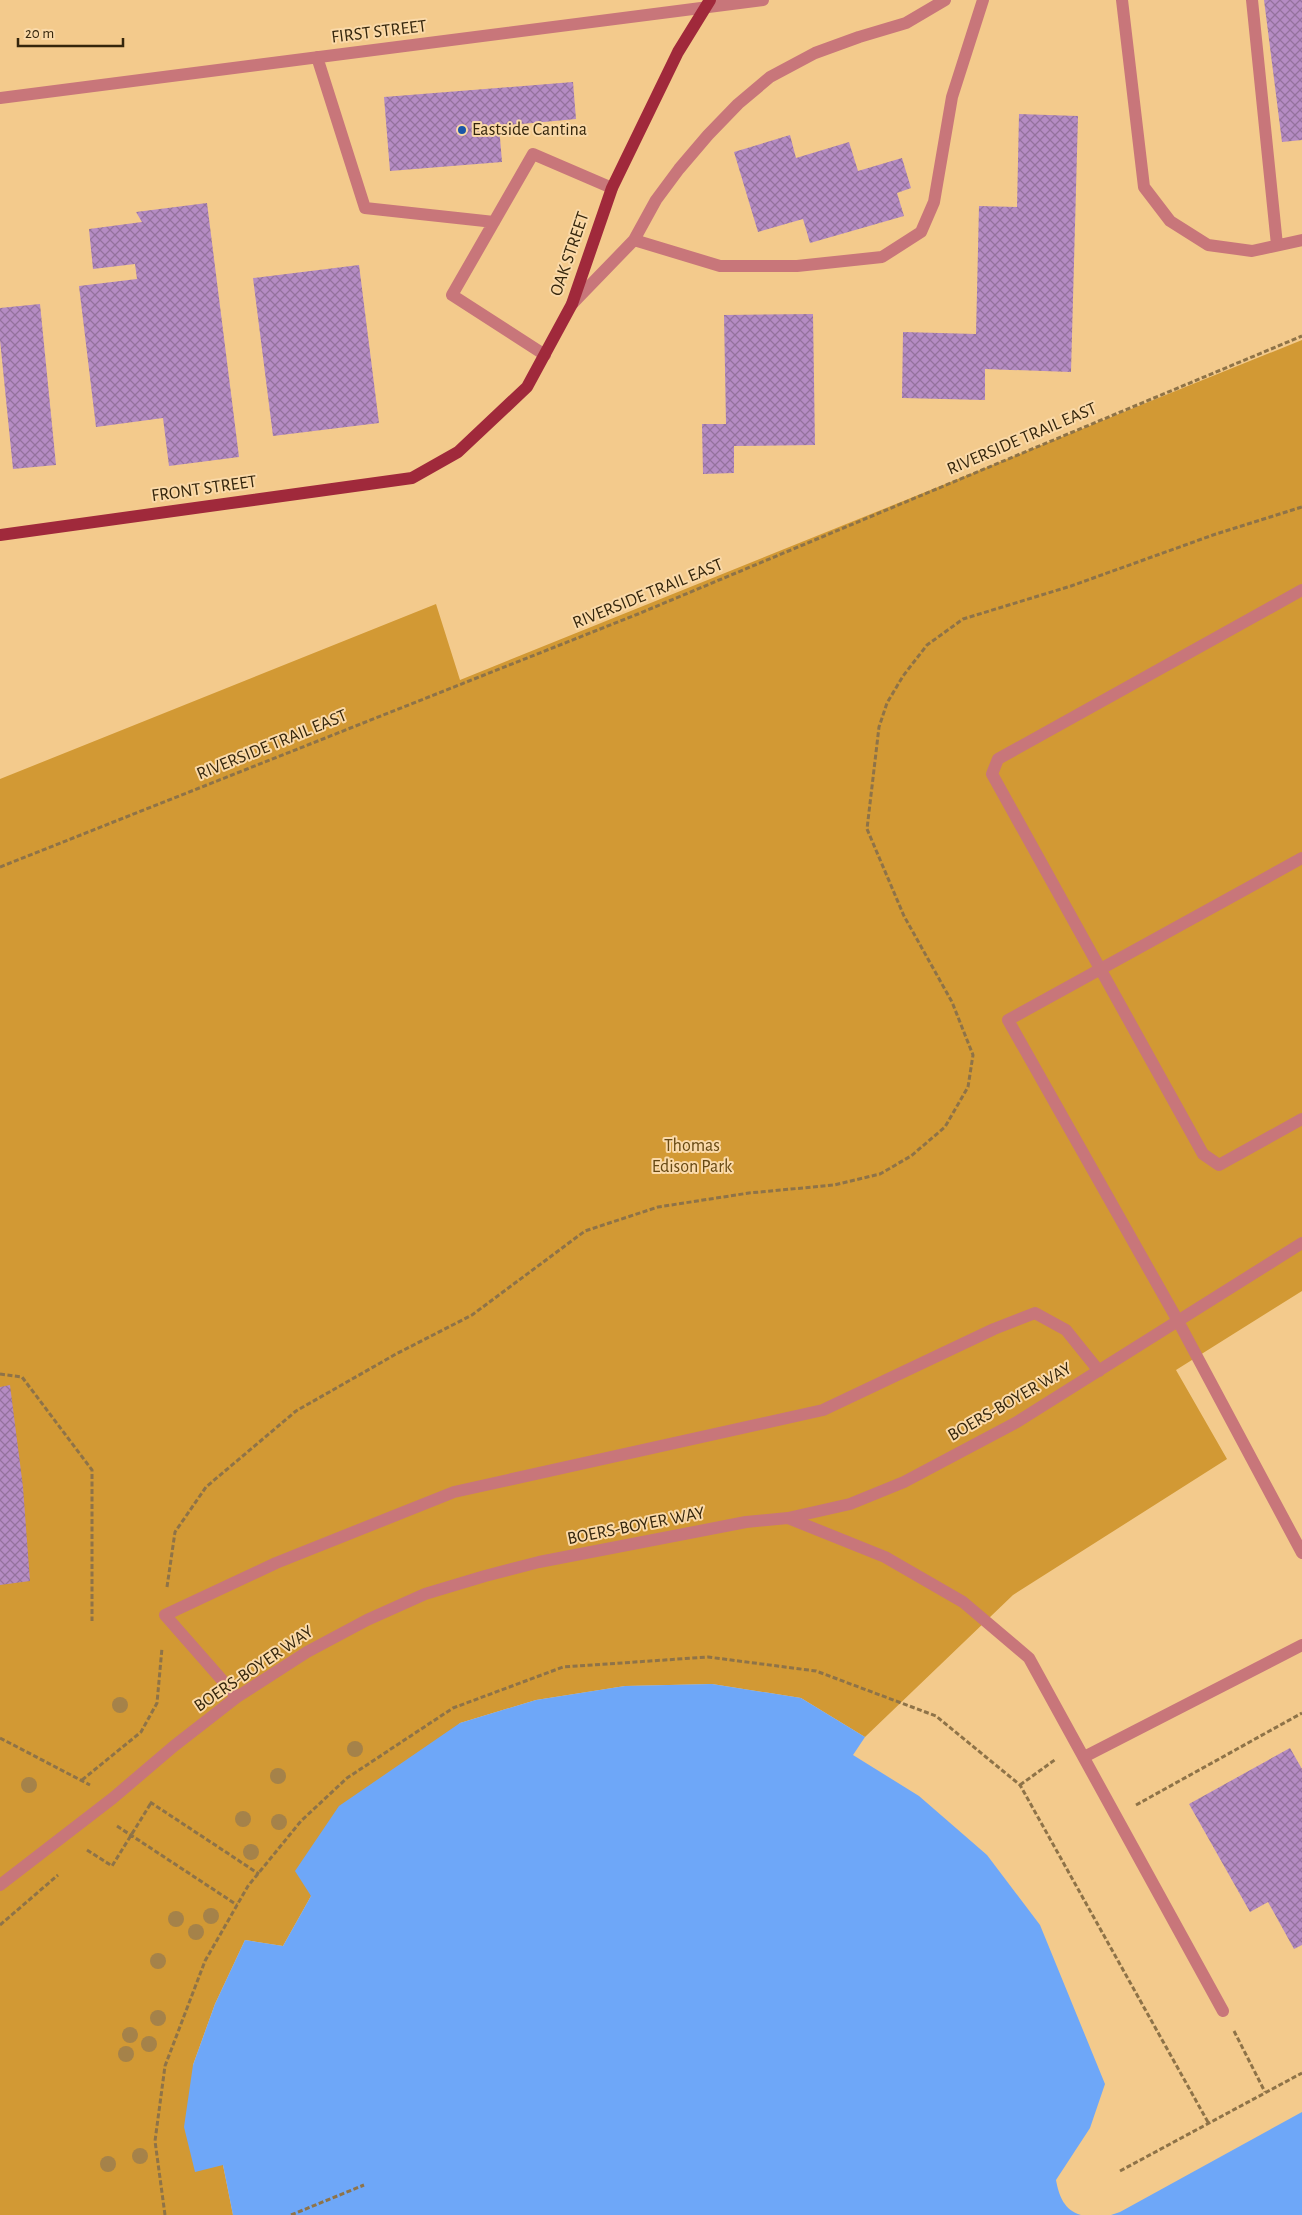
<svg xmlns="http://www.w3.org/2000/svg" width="1302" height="2215" viewBox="0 0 1302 2215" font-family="'Alegreya Sans',sans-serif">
<defs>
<pattern id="building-cross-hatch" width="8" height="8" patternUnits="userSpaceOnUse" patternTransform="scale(1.25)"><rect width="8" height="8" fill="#b58cc3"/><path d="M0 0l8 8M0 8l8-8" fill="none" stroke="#94729d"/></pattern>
</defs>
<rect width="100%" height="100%" fill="#f3ca8c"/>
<path fill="#d29934" d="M1302,340v951l-126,79 51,89 -214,136 -148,142 -64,-39 -89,-14 -87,2 -89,14 -76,23 -149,173 -28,50 -38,-6 -30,64 -22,61 30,100 10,50h-233v-1436l436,-175 24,76z"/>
<path fill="#6ea7f8" d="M712,1684l89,14 64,39 -12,18 66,41 68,59 53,70 65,159 -15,44 -34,52c3,16 8,30 25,35h-848l-10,-50 -28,7 -11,-45 9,-62 22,-61 30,-64 38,6 28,-50 -16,-25 44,-65 121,-83 76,-23 89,-14z
M1302,2112v103h-191l9,-3z"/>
<path fill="url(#building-cross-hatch)" d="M1264,0h38v140l-20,2z
M573,82l3,37 -77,7 3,36 -112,9 -6,-74z
M1019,114l59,2 -7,256 -86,-3v31l-83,-2 1,-66 73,2 3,-128 38,1z
M790,135l6,23 53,-16 9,29 44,-13 9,30 -14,5 7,23 -94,27 -7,-24 -45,13 -24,-80z
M207,203l32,254 -70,9 -6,-48 -67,9 -17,-141 58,-7 -2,-15 -42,5 -4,-40 53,-7 -6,-10z
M359,265l20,158 -106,13 -20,-158z
M40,304l16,161 -43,4 -13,-129v-32z
M813,314l2,131 -81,1v27l-31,1 -1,-50h24l-2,-109z
M10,1385l13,102 7,94 -30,4v-198z
M1290,1748l12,21v176l-8,4 -26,-47 -18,10 -61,-108z"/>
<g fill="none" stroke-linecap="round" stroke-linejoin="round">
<path stroke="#8e7348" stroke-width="3" stroke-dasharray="5 2.5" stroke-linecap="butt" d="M0,867l638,-253 664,-278
M0,1374l22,3 70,93v151
M167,1587l8,-55 31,-45 90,-76 100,-57 76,-39 113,-84 73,-24 91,-14 85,-8 46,-11 31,-18 34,-29 23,-40 5,-32 -21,-53 -48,-86 -37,-87 12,-102 8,-24 16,-27 24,-31 36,-26 108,-33 142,-51 89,-28
M0,1738l90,47
M82,1780l59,-48 16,-29 5,-55
M1020,1785l36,-26
M150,1802l109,72
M1136,1805l166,-92
M117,1826l120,79
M87,1850l25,16 39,-63
M0,1925l58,-50
M1234,2031l31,61
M1120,2171l182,-98
M165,2215l-10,-74 10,-75 40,-105 43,-75 53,-65 46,-43 106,-70 110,-41 145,-10 108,14 120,45 84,69 189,339
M291,2215l73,-30"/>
<path stroke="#c8767a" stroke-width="12" d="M1122,0l22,187 26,34 38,24 44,6 50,-11
M1252,0l25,245
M317,57l48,151 129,14
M0,98l763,-98
M634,240l86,26h77l85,-9 39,-25 13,-30 18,-105 31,-97
M572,304l62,-64 22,-40 23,-31 29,-34 30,-31 32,-27 45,-24 44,-16 47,-14 39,-23
M545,355l-93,-60 81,-141 79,34
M1302,590l-304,169 -6,15 211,380 16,11 83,-46
M1302,858l-294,162 170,301 124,232
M788,1518l97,39 78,45 66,56 194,353
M237,1697l-72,-82 111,-52 178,-71 369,-82 171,-81 41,-16 31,17 33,41
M1084,1757l218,-112
M0,1885l113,-87 61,-52 63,-49 70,-45 60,-32 58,-26 60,-18 54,-14 207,-40 42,-4 62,-14 54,-22 113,-60 285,-179"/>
<path stroke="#a0293b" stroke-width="12" d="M0,535l412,-57 46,-26 69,-65 45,-83 40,-116 66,-136 32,-52"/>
</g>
<g fill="#a58249">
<circle cx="120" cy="1705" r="8"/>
<circle cx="355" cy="1749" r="8"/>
<circle cx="278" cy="1776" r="8"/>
<circle cx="29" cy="1785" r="8"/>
<circle cx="243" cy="1819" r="8"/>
<circle cx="279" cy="1822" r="8"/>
<circle cx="251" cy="1852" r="8"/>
<circle cx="211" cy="1916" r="8"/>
<circle cx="176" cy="1919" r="8"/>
<circle cx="196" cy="1932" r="8"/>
<circle cx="158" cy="1961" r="8"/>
<circle cx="158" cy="2018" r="8"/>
<circle cx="130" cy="2035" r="8"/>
<circle cx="149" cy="2044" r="8"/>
<circle cx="126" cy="2054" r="8"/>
<circle cx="140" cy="2156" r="8"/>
<circle cx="108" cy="2164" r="8"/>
</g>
<circle fill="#1a56a7" stroke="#fad9a8" stroke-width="2" cx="462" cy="130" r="5"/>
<g text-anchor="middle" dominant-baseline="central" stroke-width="4" stroke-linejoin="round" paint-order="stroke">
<g font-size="18" fill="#35260c" stroke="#fad9a8">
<text transform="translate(379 32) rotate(-7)">FIRST STREET</text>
<text transform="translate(570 254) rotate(-71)">OAK STREET</text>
<text transform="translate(1022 439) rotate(-23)">RIVERSIDE TRAIL EAST</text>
<text transform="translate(204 489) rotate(-8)">FRONT STREET</text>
<text transform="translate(648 594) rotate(-22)">RIVERSIDE TRAIL EAST</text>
<text transform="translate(272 745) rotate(-22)">RIVERSIDE TRAIL EAST</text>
<text transform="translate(1010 1402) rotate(-30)">BOERS-BOYER WAY</text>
<text transform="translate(636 1526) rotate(-11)">BOERS-BOYER WAY</text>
<text transform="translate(254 1669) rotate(-34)">BOERS-BOYER WAY</text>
</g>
<g font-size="18" fill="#35260c" stroke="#fad9a8" text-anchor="start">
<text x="472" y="130">Eastside Cantina</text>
</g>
<g font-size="18" fill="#664812" stroke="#fad9a8">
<text x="692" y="1146">Thomas<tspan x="692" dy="21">Edison Park</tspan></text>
</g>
</g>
<path d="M18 38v8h105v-8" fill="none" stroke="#35260c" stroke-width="2.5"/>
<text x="25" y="38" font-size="15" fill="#35260c" stroke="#fad9a8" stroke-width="4" paint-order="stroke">20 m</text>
</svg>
